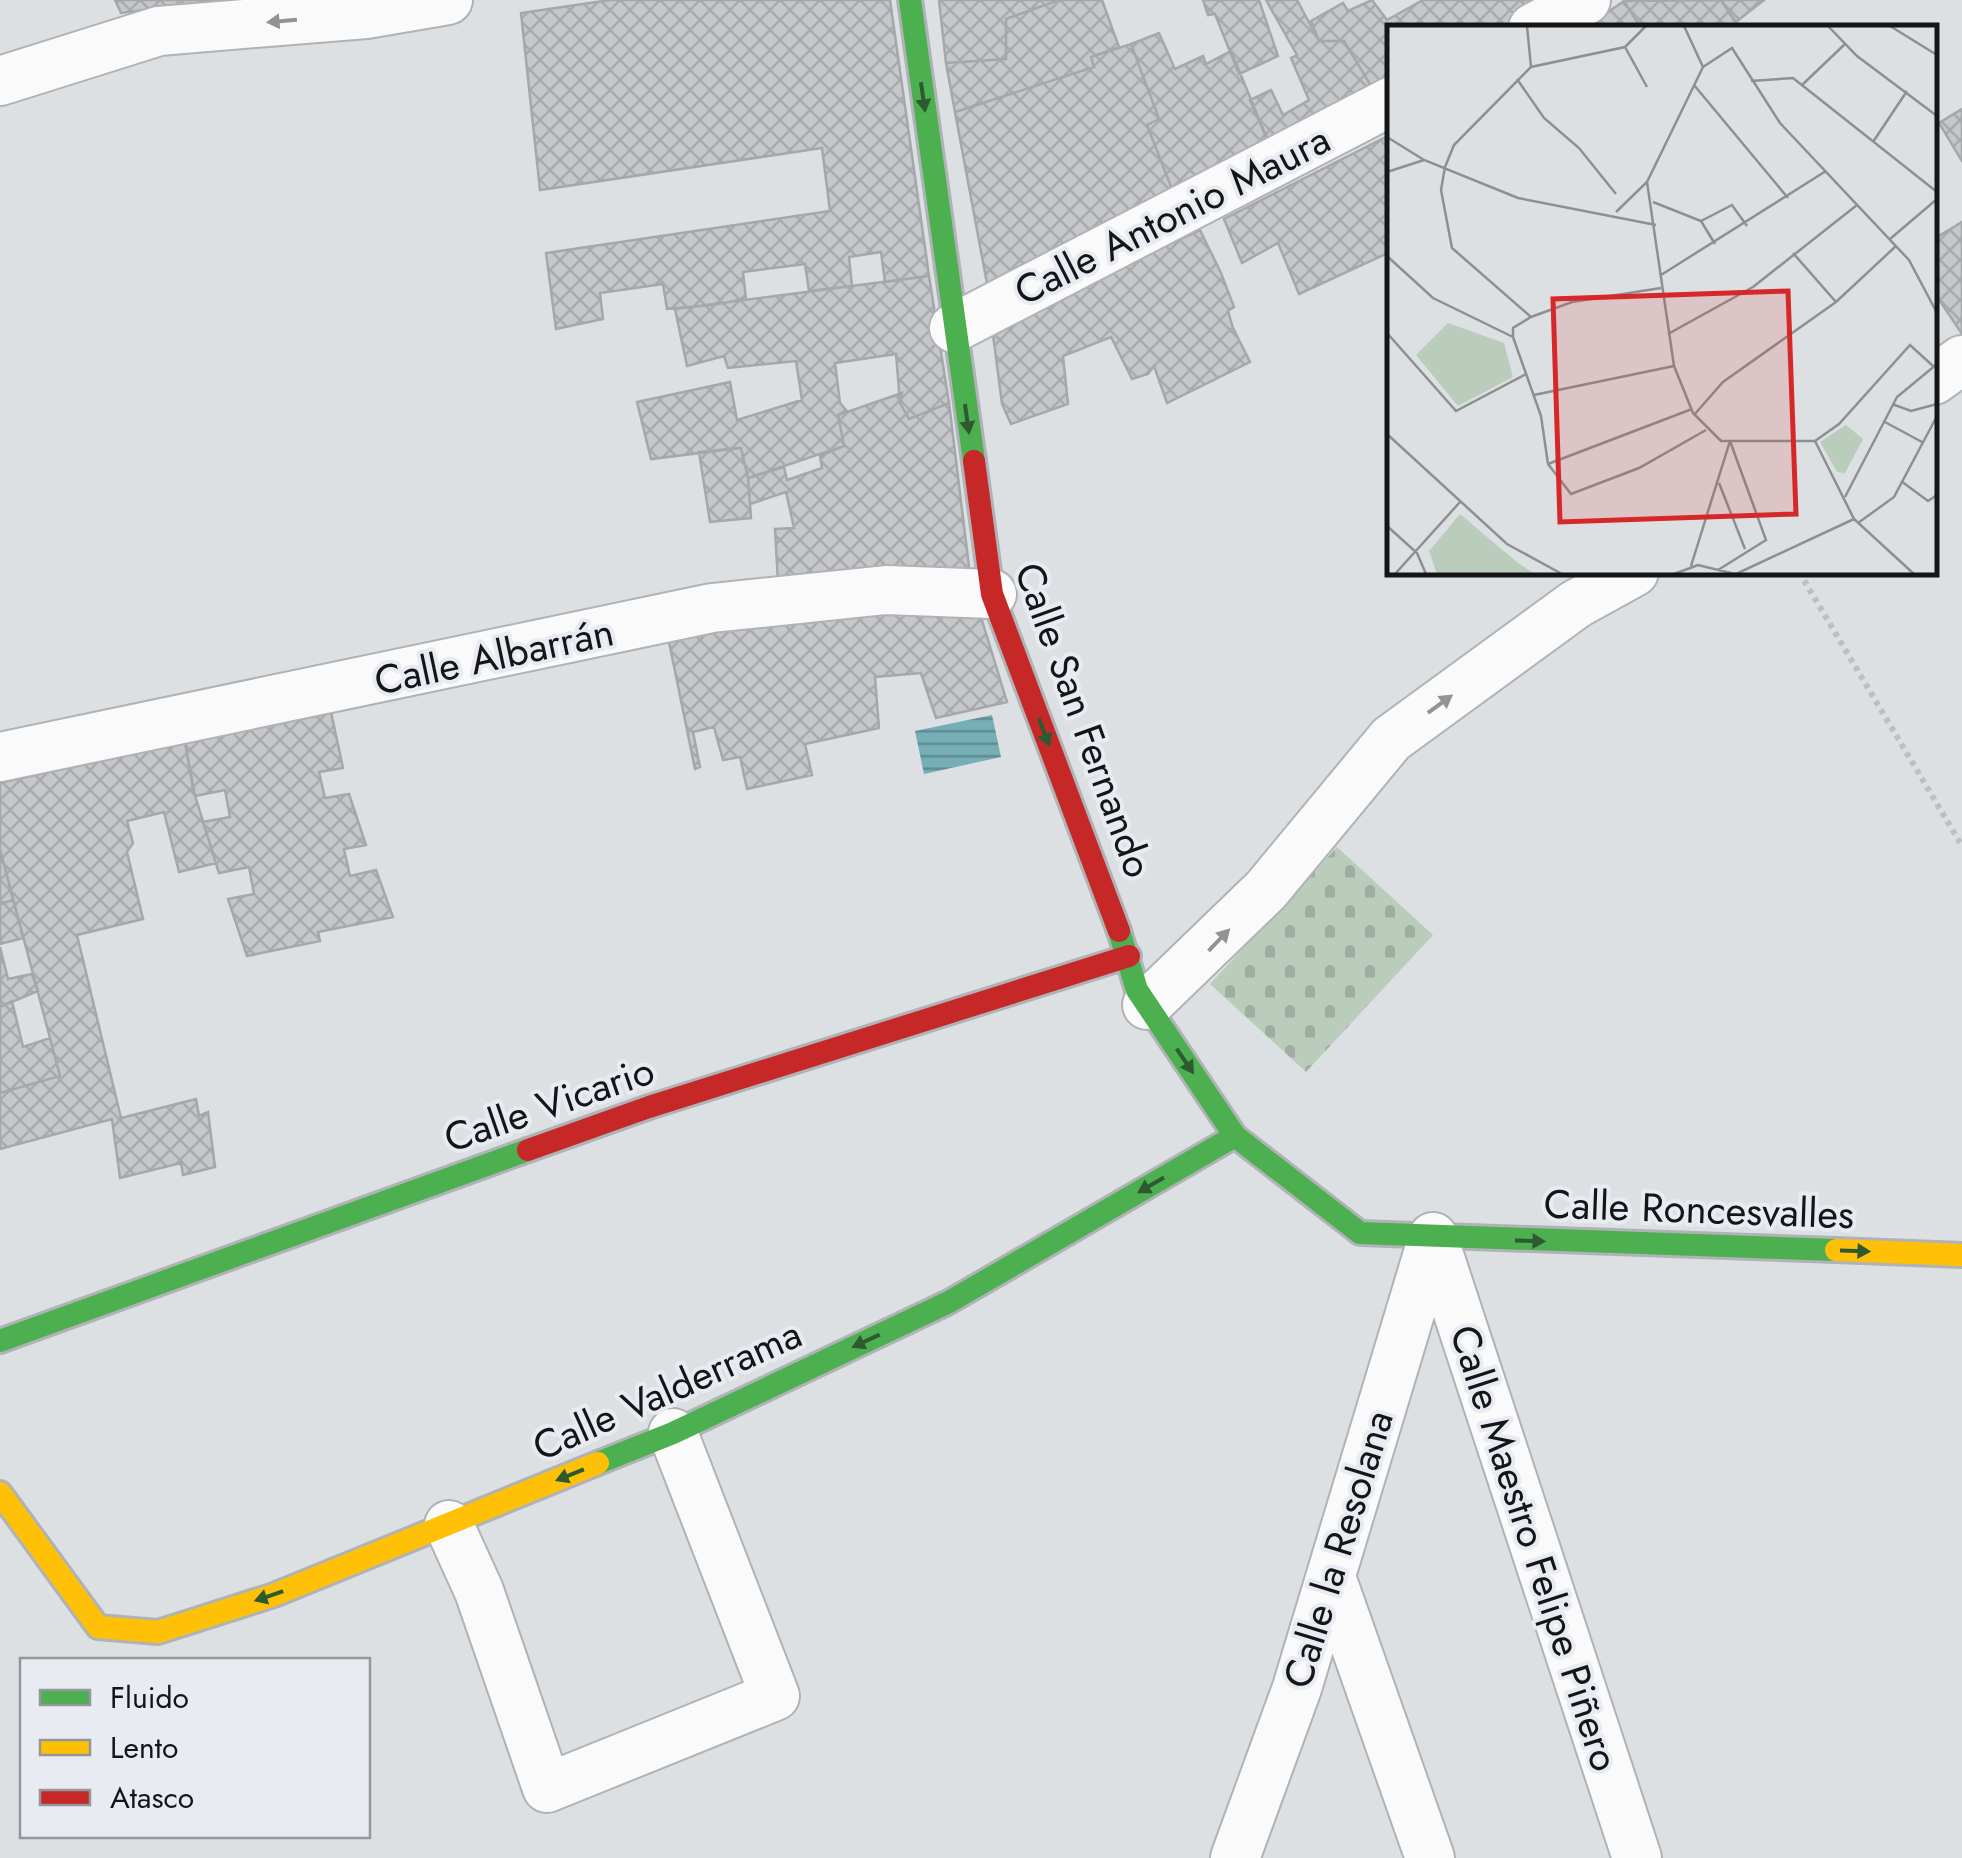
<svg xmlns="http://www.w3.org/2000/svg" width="1962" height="1858" viewBox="0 0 1962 1858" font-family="Jost,sans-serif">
<defs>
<pattern id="cemetery-stones" width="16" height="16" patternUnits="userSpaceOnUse" patternTransform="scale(2.5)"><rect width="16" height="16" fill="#baccbb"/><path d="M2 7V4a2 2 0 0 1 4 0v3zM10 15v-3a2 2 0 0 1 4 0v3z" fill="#9faea0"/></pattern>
<pattern id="water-rules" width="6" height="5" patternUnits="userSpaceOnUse" patternTransform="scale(2.5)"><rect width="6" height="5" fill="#75aeb6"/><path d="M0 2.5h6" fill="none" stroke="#5f8c93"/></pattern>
<pattern id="building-cross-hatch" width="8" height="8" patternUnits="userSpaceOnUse" patternTransform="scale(2.5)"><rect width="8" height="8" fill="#c5c7ca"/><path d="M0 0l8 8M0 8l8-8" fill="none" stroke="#a8aaad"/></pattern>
</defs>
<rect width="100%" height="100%" fill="#dde0e3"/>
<path fill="url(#cemetery-stones)" d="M1337,847l96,88 -127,137 -96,-88z"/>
<path fill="url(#water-rules)" d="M992,715l9,42 -77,17 -9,-43z"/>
<path fill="url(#building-cross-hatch)" stroke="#a5a7a9" stroke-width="2.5" d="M115,0h110l-104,13z
M610,0h280l39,276 -44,6 -4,-30 -32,5 3,29 -43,5 -4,-27 -62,8 3,27 -34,6 -45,4 -4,-25 -63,9 3,26 -47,10 -10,-76 284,-42 -8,-63 -282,42 -19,-177z
M939,0h120l-53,19v40l-60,4z
M1059,0h43l17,47 -28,10 3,10 -139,45 -9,-49 60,-4v-40z
M1203,0h56l19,56 -39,18 -24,-60 -7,1z
M1266,0h31l22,41h25l35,58 -106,54 -23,-53 21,-10 12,25 26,-15 -18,-42 6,-3z
M1372,0l15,20 36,-20h124l-45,28h-112v65l-11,6 -35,-58h-25l-8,-20 32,-18 5,8z
M1721,0l18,28h-98l-17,-27z
M1721,0h43l-28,22z
M1624,1l17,27h-56z
M1159,33l16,36 28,-13 3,8 25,-13 42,102 -96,49 -30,-77 12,-6 -28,-75z
M1131,44l28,75 -12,6 30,77 -189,87 -33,-177 139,-45 -3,-10z
M1962,109v52l-23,-38z
M1390,135v117l-91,42 -21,-51 -36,20 -18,-44z
M1962,222v112l-28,-42v-53z
M1200,230l21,43 13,34 -6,4 5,17 17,34 -83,41 -13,-37 -6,8 -16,5 -21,-42 -48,19 5,48 -57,20 -9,-20 -10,-77z
M929,276l20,127 -40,16 -9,-16 -4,-49 -61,9 5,40 6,7 -8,5 6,31 -96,32 -7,-30 -90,11 -14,-57 93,-20 7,38 65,-20 -6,-39 -68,7 -4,-12 -37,10 -12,-57z
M902,393l-2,10 9,16 40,-16 21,172 -192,8 -3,-54 19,-1 -8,-36 -36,12 -2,-26 36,-11 3,13 35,-12 -2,-12 24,-10 -6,-31z
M737,448h4l7,30 3,40 -41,4 -11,-70z
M977,604l30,98 -71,16 -15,-45 -46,4 4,51 -74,16 7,31 -65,14 -7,-32 -17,3 -9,-33 -21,5 7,35 -5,2 -28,-137z
M331,712l12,56 -24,4 6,26 24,-4 17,51 -22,4 6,27 26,-6 17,47 -75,15 2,9 -73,15 -19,-57 26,-5 -5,-27 -30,6 -16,-51 27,-5 -5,-27 -30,6 -10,-54z
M185,742l8,47 23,74 -37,9 -15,-60 -37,9 6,22 -6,9 16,67 -66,16 44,183 75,-19 3,17 9,-4 7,55 -32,8 -2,-12 -61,15 -8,-59 -112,30v-56l60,-17 -60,-227v-66z
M0,849l13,51 -13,4z
M13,900l10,38 -23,6v-40z
M0,947l8,32 24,-5 6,17 -38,16z
M12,1001l11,46 27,-9 10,38 -60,17v-86z"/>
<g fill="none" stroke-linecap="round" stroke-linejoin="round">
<g stroke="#b0b3b5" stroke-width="52">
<path id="street" d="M1533,28l53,-28
M0,81l159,-50 207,-17 82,-14
M954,328l436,-226
M1934,380l28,-20
M0,757l712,-149 174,-18 106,4
M1147,1005l119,-115 125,-151 185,-135 58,-32
M1433,1237l204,621
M449,1525l30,66 68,197 228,-92 -102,-263
M1331,1577l99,281
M1235,1858l62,-170 136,-451"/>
</g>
<g stroke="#b0b3b5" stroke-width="28">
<path id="fast" d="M910,0l64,461
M1119,931l18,59 98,146 125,97 476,17
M0,1341l528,-191
M598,1463l75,-30 276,-131 286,-166"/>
</g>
<g stroke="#b0b3b5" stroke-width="28">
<path id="slow" d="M1836,1250l126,5
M0,1493l98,134 60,5 116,-37 324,-132"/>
</g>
<g stroke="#b0b3b5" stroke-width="28">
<path id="jam" d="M974,461l18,133 127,337
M528,1150l121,-43 480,-151"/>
</g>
<path stroke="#bfbfc1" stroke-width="6" stroke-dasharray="5 5" stroke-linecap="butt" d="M1799,572l163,274"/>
<use href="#street" stroke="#fafafb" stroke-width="48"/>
<use href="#fast" stroke="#4caf50" stroke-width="22"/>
<use href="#slow" stroke="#ffc107" stroke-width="22"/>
<use href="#jam" stroke="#c62828" stroke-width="22"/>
</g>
<defs><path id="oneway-solid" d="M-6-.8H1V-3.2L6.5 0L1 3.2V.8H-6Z" transform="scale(2.5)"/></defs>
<g fill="#929394">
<use href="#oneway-solid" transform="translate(282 21) rotate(175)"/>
<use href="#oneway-solid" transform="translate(1440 704) rotate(-36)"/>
<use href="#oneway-solid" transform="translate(1219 940) rotate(-46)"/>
</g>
<g fill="#2d5a31">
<use href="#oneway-solid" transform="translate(923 97) rotate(82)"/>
<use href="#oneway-solid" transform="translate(967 419) rotate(82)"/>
<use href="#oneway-solid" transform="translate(1044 732) rotate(69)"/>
<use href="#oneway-solid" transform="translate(1185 1061) rotate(56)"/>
<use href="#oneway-solid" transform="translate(1151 1185) rotate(150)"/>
<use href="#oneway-solid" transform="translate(1530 1241) rotate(2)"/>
<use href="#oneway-solid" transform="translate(1855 1251) rotate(2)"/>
<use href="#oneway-solid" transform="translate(866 1341) rotate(155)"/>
<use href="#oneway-solid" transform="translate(570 1475) rotate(158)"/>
<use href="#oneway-solid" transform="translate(269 1596) rotate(161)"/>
</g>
<g text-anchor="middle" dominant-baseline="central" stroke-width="8" stroke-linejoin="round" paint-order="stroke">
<g font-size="40" fill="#141517" stroke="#e8ecf2">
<text transform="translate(1172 215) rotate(-27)">Calle Antonio Maura</text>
<text transform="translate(494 656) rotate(-12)">Calle Albarrán</text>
<text transform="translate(1084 720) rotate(70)">Calle San Fernando</text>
<text transform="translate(549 1104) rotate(-19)">Calle Vicario</text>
<text transform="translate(1699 1209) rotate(2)">Calle Roncesvalles</text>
<text transform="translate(667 1390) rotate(-24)">Calle Valderrama</text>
<text transform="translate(1535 1548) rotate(72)">Calle Maestro Felipe Piñero</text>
<text transform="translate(1338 1549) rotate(-73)">Calle la Resolana</text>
</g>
</g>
<g transform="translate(1387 25)">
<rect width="550" height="550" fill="#dde0e3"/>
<path d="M61,298l56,20 9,34 -55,29 -42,-51zM459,400l17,14 -18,34 -8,-1 -17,-30zM73,489l58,49 17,11h-98l-8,-23z" fill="#baccbb"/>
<path fill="none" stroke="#8d8f91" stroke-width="2.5" d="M140,1l4,41M297,1l19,41M441,1l29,30 80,60M503,1l47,29M238,22l22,40M130,54l27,39 35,30 37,46M364,56l42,-3 144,114M307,60l94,113M415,60l43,-41M0,112l37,23 94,38 138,27M486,117l34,-51M0,147l37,-12M260,157l27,184 19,47 28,28h94l24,-17 71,-79 23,21M266,177l48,19 14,23M229,187l31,-30 56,-115 29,-19 48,75 129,137 28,53M314,196l31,-16 15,21M503,214l47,-40M406,228l43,49M0,231l46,42 80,39M274,250l165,-104M144,292l-79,-69 -11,-58 4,-23 9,-22 77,-78 94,-20 21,-21M0,308l69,78 70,-37M281,309l85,-47 104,-82M126,312l28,79 7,48 23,30 68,-26 67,-38M126,312v-9l18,-11 41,-15 89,-14M147,370l140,-29M505,379l19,7 26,-7M307,390l29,-33 113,-80 60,-56M496,396l39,21M0,409l120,110 55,30M428,416l39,78 60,55M161,439l144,-55M514,456l27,20 9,-6M332,458l26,66M458,472l52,-100 40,-33M471,498l36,-26 43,-81M0,501l30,27 9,21M304,541l39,-125M331,545l48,-30 -36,-99M8,549l65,-72M287,549l24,-9 37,9M349,549l118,-55"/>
<path fill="#d62828" fill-opacity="0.15" stroke="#d62828" stroke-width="5" d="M401,266l8,223 -236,8 -7,-223z"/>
<rect width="550" height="550" fill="none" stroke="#141517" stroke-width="5"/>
</g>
<rect x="20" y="1658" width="350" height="180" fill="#e8ecf2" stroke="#93969a" stroke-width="2.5"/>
<rect x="40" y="1690" width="50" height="15" fill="#4caf50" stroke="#93969a" stroke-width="2.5"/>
<text x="110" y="1708" font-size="30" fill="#141517">Fluido</text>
<rect x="40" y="1740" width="50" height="15" fill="#ffc107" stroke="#93969a" stroke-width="2.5"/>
<text x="110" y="1758" font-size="30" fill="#141517">Lento</text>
<rect x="40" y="1790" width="50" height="15" fill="#c62828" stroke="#93969a" stroke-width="2.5"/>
<text x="110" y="1808" font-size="30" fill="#141517">Atasco</text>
</svg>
